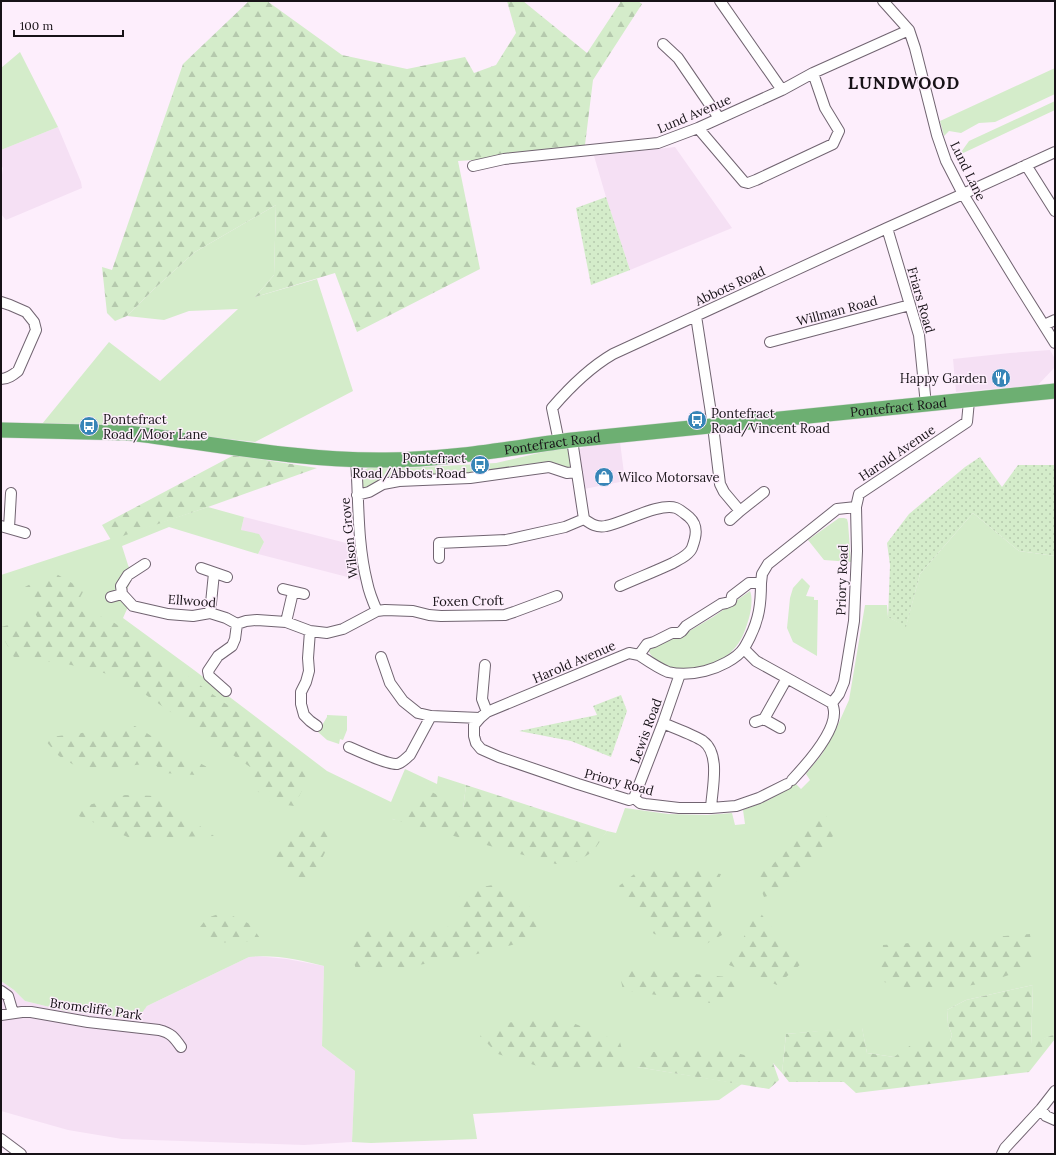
<svg xmlns="http://www.w3.org/2000/svg" width="1056" height="1155" viewBox="0 0 1056 1155" font-family="Lora,serif">
<defs>
<pattern id="forest-firs" width="22" height="20" patternUnits="userSpaceOnUse"><rect width="22" height="20" fill="#d4ecca"/><path d="M5 1l3.5 6h-7zM16 11l3.5 6h-7z" fill="#b5c9ad"/></pattern>
<pattern id="park-dots" width="8" height="8" patternUnits="userSpaceOnUse"><rect width="8" height="8" fill="#d4ecca"/><path d="M2 2h.1M6 6h.1" fill="none" stroke="#b5c9ad" stroke-width="1.8" stroke-linecap="round"/></pattern>
</defs>
<rect width="100%" height="100%" fill="#fdeefc"/>
<path fill="#f5e0f4" d="M58,127l23,55 1,6 -76,32 -5,-6v-32l2,-14 -2,-3v-15z
M675,147l57,81 -102,42 -24,-73 -12,-41z
M1050,350l5,9v8l-17,18 -82,7 -3,-33 57,-6z
M620,442l5,39 -41,8 -5,-35 1,-5 5,-3z
M244,517l110,28 9,36 -105,-27 6,-12 -23,-12z
M257,956l30,3 37,7 -2,80 33,25 -3,71 -48,3 -182,-6 -54,-9 -67,-19v-130l13,9 11,11 41,10 32,4 39,3 10,-12 102,-49z"/>
<path fill="#d4ecca" d="M20,52l38,75 -57,23v-82z
M1055,68v26l-60,28 -16,1 -18,10 -12,-2 -5,5 -4,-15z
M1055,101v9l-96,45 10,-14z
M276,205l-2,70 -19,22 62,-18 36,112 -98,51 -145,-16 -68,-2 67,-82 51,39 78,-72 -49,2 -25,9 -37,-4 28,-28 40,-36z
M564,447l5,3 3,17 -3,3 -205,19 -3,-4 1,-14 6,-3h40l88,-5z
M208,507l36,10 -3,13 18,4 5,8 -6,12 -89,-27 -47,19 6,19 5,11 -6,14v19l-4,9 71,52 133,101 64,31 14,-33 32,15 1,-8 28,9 -3,25 -71,9 197,35 18,-23 9,2 9,-25 43,6 39,1 25,-2 3,12 10,-1 -2,-14 26,-10 26,-17 6,6 9,-9 -4,-6 16,-20 14,-25 13,-29 16,-95h22l1,12 18,9 14,-52 53,-61 46,38 36,5v478l-24,11 2,-60 -67,15 -19,10 1,14 4,11 -2,6 -56,16 -27,-4 -5,-25 -76,6 -4,39 -9,-10 -136,4 105,17 -23,16 -246,14 4,25 -106,4 -19,-1 3,-71 -33,-25 2,-80c-23,-6 -50,-12 -75,-9l-102,49 -9,12 -40,-3 -32,-4 -41,-10 -11,-11 -13,-9v-406z
M839,518h5l3,1 1,4 3,39 -27,-2 -16,-20z
M802,578l8,8 -4,10 8,1v3h4l-1,56 -24,-14 -6,-14 3,-30 3,-10z
M750,591c3,7 1,20 -1,27 -4,13 -7,23 -17,33 -18,19 -71,28 -84,-1l38,-17 27,-16z
M327,715l20,1v14l-4,10 -3,-1 -1,5 -12,-4 -9,-8 9,-15z"/>
<path fill="url(#forest-firs)" d="M249,1h18l75,54 65,14 58,-12 9,16 22,-8 20,-32 -9,-32h16l64,52 33,-50v-2h18l4,3 -49,76 -9,73 -126,8 22,108 -123,63 -22,-59 -80,24 19,-22 2,-70 -81,47 -40,36 -28,28 -12,5 -8,-8 -5,-46 10,3 71,-206z
M234,455l83,13 -109,39 -97,33 -9,-15z
M53,572l31,18 -10,19 35,10 179,130 12,12 9,16 -15,29 -22,-3 -22,-18 3,-16 -133,-92 -57,-14 -48,-4 -14,-25v-7l36,-10 -14,-29z
M135,726l38,23 38,20 -15,6 -32,-2 -11,-10 -69,8 -25,-15 -16,-18z
M466,785l141,46 -13,19 -5,4 -16,10h-17l-164,-45 38,-28 33,18z
M125,795l32,1 57,40 -84,2 -63,-27z
M824,813l13,18 -48,59 -25,7 -10,-25 19,-8z
M304,827l33,1 -30,61 -34,-31z
M672,867l49,7 -12,27 13,34 -16,9 -52,-10 -35,-48 23,-18z
M493,885l35,19 11,21 -20,18 -57,15 -88,14 -18,-3 -6,-18 7,-19 107,-6 -5,-35z
M758,910l43,54 -24,21 -48,-20z
M224,912l26,12 12,17 -52,2 -13,-12 10,-13z
M1030,934l4,32 -48,17 -61,9 -45,-11 3,-36z
M618,967l109,10 11,7 -5,12 -9,9 -101,-15z
M1033,985l-2,59 24,-10v5l-26,33 -173,21 -12,-11h-55l-7,-9 4,-39 76,-7 5,26 27,4 17,-12 19,-8 20,4 2,-6 -4,-11 -1,-14 19,-10z
M563,1019l57,23 7,26h-83l-46,-14 -18,-18 19,-13z
M726,1050l47,13 6,17 -10,9 -132,-22 10,-15z"/>
<path fill="url(#park-dots)" d="M606,197l24,73 -39,15 -15,-77z
M980,457l22,30 16,-22h37v91l-36,-5 -46,-38 -53,61 -14,53 -18,-10 2,-52 -3,-22 22,-29 56,-47z
M621,695l6,16 -16,46 -40,-16 -52,-10 78,-16 -4,-9z"/>
<g fill="none" stroke-linecap="round" stroke-linejoin="round">
<g stroke="#716471" stroke-width="12">
<path id="minor" d="M720,1l62,89
M883,1l26,29 6,18 22,87 9,26 17,33 50,82 42,67
M663,44l15,14 41,60
M698,128l46,54 4,1 8,-3 77,-36 6,-13 -14,-23 -12,-35
M1026,165l29,46
M473,166l31,-7 154,-16 40,-15 84,-38 31,-17 96,-43
M887,228l32,107 7,70
M1,302l9,3 16,7 8,10 2,8 -18,41c-5,4 -10,8 -17,8
M696,316l17,110 7,58 4,8 16,19 24,-19
M1044,325l11,-5
M770,342l140,-37
M572,440l12,79
M559,442l-7,-34c18,-21 37,-40 61,-54l274,-126 76,-34 92,-42
M356,460c3,41 1,82 11,122 2,10 6,20 10,29
M357,495l12,-3 14,-8 16,-3 71,-3 79,-11 18,6 10,-1
M584,519c7,5 13,9 22,7 17,-3 54,-24 70,-18 5,2 9,6 13,9 10,9 7,20 3,31 -3,7 -12,11 -19,15 -17,8 -35,15 -53,23
M730,520l10,-9
M1,526l24,7
M9,528l2,-35
M439,558v-15l67,-3 59,-13 19,-8
M145,564l-17,11 -7,11 1,8 11,12 35,8 25,2 17,-3 16,5 11,6 9,-3 11,-1 29,2 24,9 17,2 16,-4 34,-18 8,-1 28,1 16,4 12,1 64,-1 9,-3 43,-16
M201,568l26,9
M283,589l21,5
M111,597l11,-3
M210,613l4,-40
M286,622l7,-30
M310,631l-2,27 1,13 -3,11 -5,10v12l3,11 6,6 7,5
M744,649l12,12 76,42
M639,655c9,6 19,13 29,17 12,3 25,2 37,-1 12,-3 32,-12 39,-23 2,-3 4,-7 6,-11 9,-18 11,-33 11,-54
M381,657l9,26 13,18 15,12 13,3 49,2 7,-6 142,-59 10,2 8,-11 7,-2 18,-9h7l3,-2 4,-5 35,-22 5,-1 5,-2 1,-5 17,-13h12l1,-9 6,-10 69,-55 19,-2
M485,665l-3,34 5,13
M226,691l-17,-15 -1,-5 10,-15 14,-10 3,-7 2,-15
M480,718l-6,7v11l2,7 5,6 18,8 79,27 51,16 5,-2 6,5 5,1 34,4h32l25,-2 23,-8 28,-14
M764,719l23,-41
M755,722l9,-3 16,9
M663,723c11,5 31,12 40,18 18,13 9,48 8,67
M349,747c9,4 39,18 48,17 5,-1 9,-6 13,-9l21,-39
M792,780c14,-15 43,-47 42,-68 0,-3 -1,-6 -2,-9l7,-9 5,-12 10,-61 3,-70 -1,-44 3,-13 108,-72 2,-21
M634,798l29,-75 17,-49
M1,991l7,5 5,17
M1,1015l21,-3h9l57,10 71,8c12,3 15,7 22,17
M1041,1109l5,7 9,4
M1,1139l20,15
M1002,1154l3,-6 36,-39 14,-18"/>
</g>
<g stroke="#dad9da" stroke-width="16">
<g id="highway">
<path id="s1" d="M1,430l127,3 17,2c80,11 160,26 241,25 63,0 124,-12 186,-20l483,-49"/>
</g>
</g>
<use href="#minor" stroke="#fff" stroke-width="10"/>
<use href="#highway" stroke="#6daf72" stroke-width="15"/>
</g>
<defs>
<g id="restaurant-disc" transform="scale(1)"><circle r="9.5" fill="#3785b7" stroke="#fdeefc"/><path d="M-5-6h1v4h1v-4h1v4h1v-4h1v5L-1.5 .5V6h-2V.5L-5-1ZM5-6V6H3V1.5H1.5Q1.5-4 5-6Z" fill="#fff"/></g>
<g id="bus-disc" transform="scale(1)"><circle r="9.5" fill="#3785b7" stroke="#fdeefc"/><path d="M-5-6H5V4H4V6H2V4H-2V6H-4V4H-5ZM-3.5-4V0h7V-4ZM-3.5 1.2v1.5H-2V1.2ZM2 1.2v1.5H3.5V1.2Z" fill="#fff"/></g>
<g id="shop-disc" transform="scale(1)"><circle r="9.5" fill="#3785b7" stroke="#fdeefc"/><path d="M-5-2.5h2.3a2.7 3.5 0 0 1 5.4 0H5L5.5 6h-11ZM-1.5-2.5h3a1.5 2.3 0 0 0-3 0Z" fill="#fff"/></g>
</defs>
<g fill-rule="evenodd">
<use href="#restaurant-disc" x="1001" y="378"/>
<use href="#bus-disc" x="697" y="420"/>
<use href="#bus-disc" x="89" y="426"/>
<use href="#bus-disc" x="480" y="465"/>
<use href="#shop-disc" x="604" y="477"/>
</g>
<g text-anchor="middle" dominant-baseline="central" stroke-width="3" stroke-linejoin="round" paint-order="stroke">
<g font-size="13" fill="#171217" stroke="#fdeefc">
<text transform="translate(694 114) rotate(-23)">Lund Avenue</text>
<text transform="translate(968 171) rotate(64)">Lund Lane</text>
<text transform="translate(730 286) rotate(-25)">Abbots Road</text>
<text transform="translate(921 300) rotate(74)">Friars Road</text>
<text transform="translate(837 311) rotate(-15)">Willman Road</text>
<text stroke="none"><textPath href="#s1" startOffset="902">Pontefract Road</textPath></text>
<text stroke="none"><textPath href="#s1" startOffset="554">Pontefract Road</textPath></text>
<text transform="translate(897 453) rotate(-34)">Harold Avenue</text>
<text transform="translate(349 538) rotate(-96)">Wilson Grove</text>
<text transform="translate(842 580) rotate(-88)">Priory Road</text>
<text transform="translate(192 601) rotate(4)">Ellwood</text>
<text transform="translate(468 601) rotate(-1)">Foxen Croft</text>
<text transform="translate(574 662) rotate(-23)">Harold Avenue</text>
<text transform="translate(646 731) rotate(-70)">Lewis Road</text>
<text transform="translate(619 782) rotate(15)">Priory Road</text>
<text transform="translate(96 1009) rotate(8)">Bromcliffe Park</text>
</g>
<g font-size="13" fill="#171217" stroke="#fdeefc" text-anchor="start">
<text x="987" y="378" text-anchor="end">Happy Garden</text>
<text x="711" y="413">Pontefract<tspan x="711" dy="15">Road/Vincent Road</tspan></text>
<text x="103" y="419">Pontefract<tspan x="103" dy="15">Road/Moor Lane</tspan></text>
<text x="466" y="458" text-anchor="end">Pontefract<tspan x="466" dy="15">Road/Abbots Road</tspan></text>
<text x="618" y="477">Wilco Motorsave</text>
</g>
<g font-size="17" font-weight="bold" letter-spacing="1" fill="#171217" stroke="#fdeefc">
<text x="904" y="83">LUNDWOOD</text>
</g>
</g>
<rect width="1056" height="1155" fill="none" stroke="#171217" stroke-width="4"/>
<path d="M14 30v6h109v-6" fill="none" stroke="#171217" stroke-width="2"/>
<text x="20" y="30" font-size="12" fill="#171217" stroke="#fdeefc" stroke-width="3" paint-order="stroke">100 m</text>
</svg>
